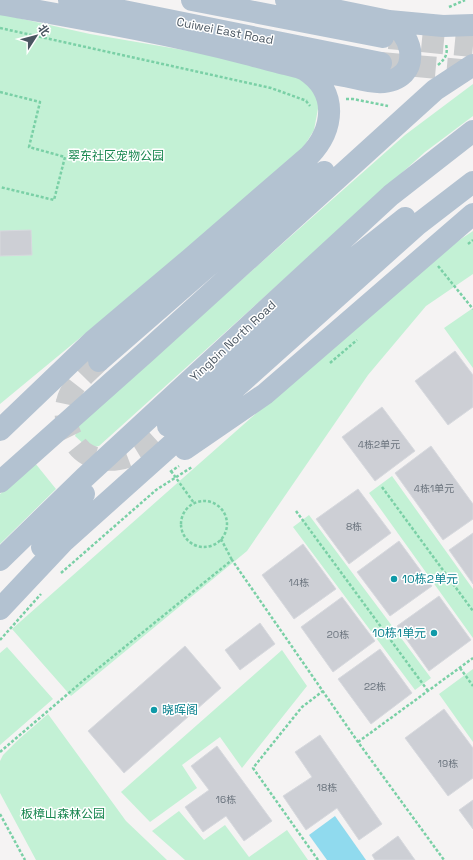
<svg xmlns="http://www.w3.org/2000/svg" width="473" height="860" viewBox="0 0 473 860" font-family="'Space Grotesk','Noto Sans SC',sans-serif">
<rect width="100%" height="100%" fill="#f5f3f3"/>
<path fill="#c3f1d5" d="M0,14l90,20 181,31 39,19 10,14 -6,32 -11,18 -142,123 -161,133z
M473,84v32l-48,36 -326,294 -11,2 -13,-12 5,-13 325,-288z
M473,231v43l-47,32 -58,69 -121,176 -176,145 -59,-67 419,-370z
M473,308v60l-29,-40z
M35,463l21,26 -56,55v-50z
M392,476l81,113v49l-104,-145z
M309,515l122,163 -16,12 -122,-163z
M7,647l46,52 -53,46v-92z
M282,650l25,36 -65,82 -22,-31 -38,28 15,23 -47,34 -29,-30z
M473,669v73l-34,-48z
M48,714l78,107 41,39h-131l-36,-67v-32l3,-6 15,-15z
M179,811l25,29 21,-15 24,32 38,-27 21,30h-123l-33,-29z"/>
<path fill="#90daee" d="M335,816l31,44h-39l-18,-25z"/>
<path fill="#cdcfd5" stroke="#d7d9de" d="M31,230l1,25 -32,1v-25z
M455,351l18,24v32l-25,18 -33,-44z
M382,407l33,44 -40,30 -33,-44z
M431,446l42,58v15l-30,21 -48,-67z
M358,489l33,44 -42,31 -33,-45z
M473,533v51l-24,-34z
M399,541l33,45 -42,30 -33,-44z
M303,544l33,45 -42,30 -32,-44z
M439,596l32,44 -42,31 -32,-45z
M342,597l33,44 -42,31 -32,-45z
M260,623l15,21 -35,26 -15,-20z
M185,646l36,42 -97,85 -36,-42z
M380,649l32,44 -41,31 -33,-45z
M444,709l29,39v30l-25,18 -43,-58z
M320,735l62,89 -23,16 -22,-32 -31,22 -23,-34 29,-19 -17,-25z
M217,746l55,75 -28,20 -18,-25 -23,16 -18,-25 24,-17 -18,-24z
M473,800v29l-14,-19z
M398,836l17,24h-40l-3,-5z"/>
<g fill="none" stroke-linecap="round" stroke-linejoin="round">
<path stroke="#caccce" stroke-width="22" stroke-dasharray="22 11" stroke-linecap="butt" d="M389,38l84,8
M381,63l92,8
M99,361c-12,12 -28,24 -32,41 -5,18 4,44 21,53 11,6 27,6 39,2 16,-6 29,-20 41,-31"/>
<path stroke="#7ad0a6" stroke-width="2.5" stroke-dasharray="3 2" stroke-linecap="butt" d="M449,7l16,-7
M0,28l271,60 36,13
M438,65c8,-7 10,-11 8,-21
M0,92l40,10 -11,45 36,10 -11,43 -54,-13
M346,99h7l35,7
M306,101l4,5
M468,244l5,-4
M438,266l35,43
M330,363l27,-23
M171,471l23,32
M170,472l9,-6
M382,487l91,124
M181 524a23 23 0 1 1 46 0a23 23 0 1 1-46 0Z
M296,511l132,180
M221,539l11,21
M61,573l95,-83 36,-23
M0,640l41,-46
M460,668l13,18
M358,742l115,-84
M0,752l84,-72 148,-120 126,182 86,118
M0,814l25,46
M318,860l-65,-92 49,-61 21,-16"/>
<path stroke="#b3c2d1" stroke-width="22" d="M69,0l312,63
M192,0l191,37
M286,0l103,21 54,5 30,-1
M0,4c83,15 165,29 247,50 12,3 25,7 38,10 7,2 14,3 20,6 34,22 29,60 4,86l-119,103 -97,82 -93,89
M302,68c15,3 29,6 43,8 19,4 43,13 59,-3 6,-6 7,-14 6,-23 -2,-11 -10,-23 -21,-29
M99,361l148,-129 77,-60
M168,426l184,-166 53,-42
M185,449l80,-55 208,-180
M0,482l146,-130 289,-262 38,-25
M42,547l42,-53
M0,560l84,-82 307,-283 82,-64
M0,609l64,-68 353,-316 56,-43"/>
</g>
<g fill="#0f9aa8" stroke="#fff" stroke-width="1.5">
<circle cx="394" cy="579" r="4"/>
<circle cx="434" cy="633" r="4"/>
<circle cx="154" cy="710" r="4"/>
</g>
<g text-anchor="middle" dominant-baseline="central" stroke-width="3" stroke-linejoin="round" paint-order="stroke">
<g font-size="10" fill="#6b747e">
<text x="379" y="444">4栋2单元</text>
<text x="434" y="488">4栋1单元</text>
<text x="354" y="526">8栋</text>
<text x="299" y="582">14栋</text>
<text x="338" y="634">20栋</text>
<text x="375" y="686">22栋</text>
<text x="448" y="763">19栋</text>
<text x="327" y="787">18栋</text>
<text x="226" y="799">16栋</text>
</g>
<g font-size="12" fill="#4a5661" stroke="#fff">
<text transform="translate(225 31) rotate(11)">Cuiwei East Road</text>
<text transform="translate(233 341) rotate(-43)">Yingbin North Road</text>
</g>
<g font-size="12" fill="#17864f" stroke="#fff">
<text x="116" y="156">翠东社区宠物公园</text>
<text x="63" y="814">板樟山森林公园</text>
</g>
<g font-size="12" fill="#0d838f" stroke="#fff" text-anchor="start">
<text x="402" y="579">10栋2单元</text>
<text x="426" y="633" text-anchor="end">10栋1单元</text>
<text x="162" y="710">晓晖阁</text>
</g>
</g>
<g transform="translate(36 36) rotate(54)" stroke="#ffffff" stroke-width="3" paint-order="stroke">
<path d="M0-3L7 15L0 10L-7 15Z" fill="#4a5661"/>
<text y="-6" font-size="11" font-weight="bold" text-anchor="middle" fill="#4a5661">北</text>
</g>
</svg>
